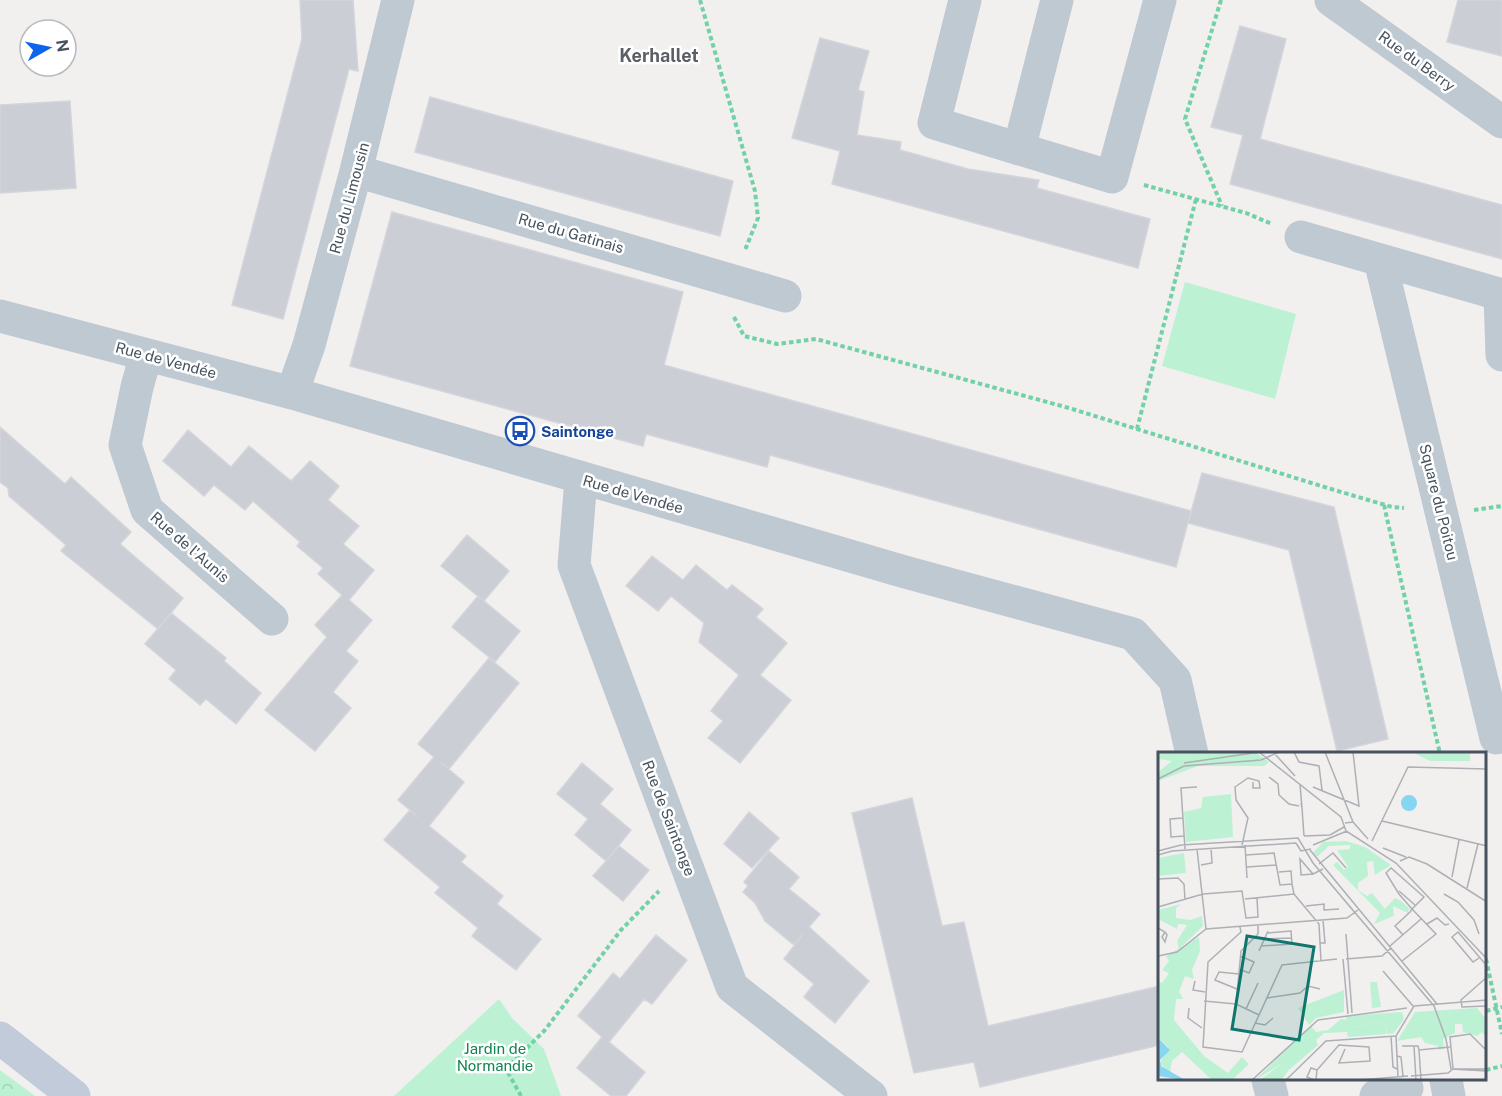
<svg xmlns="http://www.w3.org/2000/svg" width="1502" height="1096" viewBox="0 0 1502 1096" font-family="'Public Sans',sans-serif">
<defs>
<pattern id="forest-crowns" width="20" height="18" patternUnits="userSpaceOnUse" patternTransform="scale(1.5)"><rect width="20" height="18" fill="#bcf2d3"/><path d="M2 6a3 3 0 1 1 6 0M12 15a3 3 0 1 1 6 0" fill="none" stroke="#a3d1b8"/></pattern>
</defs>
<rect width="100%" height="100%" fill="#f2efef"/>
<path fill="url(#forest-crowns)" d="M0,1070l35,26h-35z"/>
<path fill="#bcf2d3" d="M1185,282l111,32 -21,85 -113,-33z
M499,999l13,19 32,31 17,47h-167z"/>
<path fill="#cbced4" stroke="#d3d5db" stroke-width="1.5" d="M300,0h53l5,71 -9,-2 -66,250 -51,-14 70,-266z
M1458,0h44v56l-55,-14z
M1240,26l46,13 -26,100 242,66v54l-272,-75 13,-49 -32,-8z
M820,38l49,13 -11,39 6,2 -7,43 44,7 -1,8 68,19 71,11 -2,8 113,31 -12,49 -306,-84 8,-33 -48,-13z
M430,97l303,84 -13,55 -305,-84z
M70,101l6,87 -76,5v-88z
M392,212l291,80 -19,73 527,146 -15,56 -406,-112 -3,12 -121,-33 -3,12 -293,-80z
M0,427l65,57 6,-7 60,55 -11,12 63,54 -25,31 -97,-78 5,-6 -57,-49 -1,-8 -8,-6z
M188,430l43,37 18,-21 42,35 19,-20 29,25 -11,14 31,26 -16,18 31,26 -25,30 23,20 -26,31 12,10 -25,31 18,16 -36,43 -50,-41 62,-73 -12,-12 27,-30 -24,-21 5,-6 -26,-22 3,-4 -47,-41 -8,9 -31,-25 -10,11 -41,-35z
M1202,473l132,34 54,232 -51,12 -48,-201 -101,-27z
M467,535l42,36 -25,30 -43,-35z
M652,556l31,24 13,-15 31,25 5,-5 31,24 -7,8 31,26 -27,32 31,25 -51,63 -32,-25 15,-17 -12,-10 28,-36 -40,-33 5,-19 -33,-27 -13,15 -32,-25z
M478,596l42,35 -25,31 -43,-35z
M171,613l55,45 -2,3 37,32 -25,31 -30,-25 -6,6 -31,-26 7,-9 -31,-26z
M489,658l30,25 -70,86 -10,-8 25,21 -35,44 37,30 -5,6 42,34 -6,8 44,35 -25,31 -44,-34 6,-8 -43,-35 5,-6 -56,-47 26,-30 8,7 -20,-17 36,-43 -16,-13z
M582,763l31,26 -13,15 31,26 -25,31 -31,-26 13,-16 -31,-25z
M912,798l30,128 22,-4 24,104 172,-40v59l-180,42 -6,-25 -60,11 -62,-260z
M749,812l30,26 -27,30 -28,-24z
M619,846l30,24 -26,31 -30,-25z
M769,851l30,26 -10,12 31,25 -11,13 60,54 -34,42 -31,-26 10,-13 -30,-25 19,-25 -9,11 -29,-24 -10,-18 -12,-11 5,-6 -4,-4z
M656,935l31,25 -35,44 -8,-5 -35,43 36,30 -19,24h-15l-34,-28 25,-31 -24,-21 35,-43 7,6z"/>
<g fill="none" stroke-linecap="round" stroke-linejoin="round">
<path stroke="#72d1a7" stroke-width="4" stroke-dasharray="4.5 3" stroke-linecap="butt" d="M700,0l55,191 3,27 -13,32
M1221,0l-36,119 37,87
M1144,185l102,28 26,11
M734,317l10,19 33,8 39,-5 253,69 262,81 61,18 12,1
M1137,429l59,-230
M1384,505l56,249
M1474,510l28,-4
M1486,959l16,75
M1486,1011l16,-4
M1486,1070l16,-4
M521,1096l-15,-27 39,-39 76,-100 38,-39"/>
<path stroke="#bfc9d2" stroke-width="33" d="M965,0l-31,123 178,54 48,-177
M1331,0l171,122
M1019,149l38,-149
M356,171l429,125
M1301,237l201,58
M1380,260l116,478 6,-2
M1500,295l2,60
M0,316l292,77 613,179 228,62 42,46 17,74
M146,355l-9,32 -12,58 22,65 125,109
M292,393l17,-48 47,-174 42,-171
M581,479l-7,86 158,422 139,109
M1268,1080l4,16
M1446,1080l3,16
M1376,1096l31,-8"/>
<path stroke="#c1cbd9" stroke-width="33" d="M0,1038l74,58"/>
</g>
<defs>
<g id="bus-ring" transform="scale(1.5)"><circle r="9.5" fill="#fff" stroke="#1a4fb4" stroke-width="1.5"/><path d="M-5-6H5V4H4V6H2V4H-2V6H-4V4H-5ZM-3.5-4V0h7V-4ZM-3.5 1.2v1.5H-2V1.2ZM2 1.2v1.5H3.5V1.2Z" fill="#1a4fb4"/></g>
</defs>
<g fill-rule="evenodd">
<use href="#bus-ring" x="520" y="431"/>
</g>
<g text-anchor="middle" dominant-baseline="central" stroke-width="5" stroke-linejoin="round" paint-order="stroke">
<g font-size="15" fill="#46525e" stroke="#fff">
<text transform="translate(1417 61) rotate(36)">Rue du Berry</text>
<text transform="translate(349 198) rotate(-75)">Rue du Limousin</text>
<text transform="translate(571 233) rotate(16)">Rue du Gatinais</text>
<text transform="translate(166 360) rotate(15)">Rue de Vendée</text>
<text transform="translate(633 494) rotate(16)">Rue de Vendée</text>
<text transform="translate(1439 502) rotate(76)">Square du Poitou</text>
<text transform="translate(190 547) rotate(41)">Rue de l'Aunis</text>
<text transform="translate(669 818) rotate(69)">Rue de Saintonge</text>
</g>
<g font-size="15" font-weight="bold" fill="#164399" stroke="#fff" text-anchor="start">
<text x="541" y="431">Saintonge</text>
</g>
<g font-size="15" fill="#128451" stroke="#fff">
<text x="495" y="1048">Jardin de<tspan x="495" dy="17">Normandie</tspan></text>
</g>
<g font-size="18" font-weight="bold" fill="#5b5f65" stroke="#fff">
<text x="659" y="55">Kerhallet</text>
</g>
</g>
<g transform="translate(1158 752)">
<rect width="328" height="328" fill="#f2efef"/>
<path d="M37,0h60l14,10 -5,4h-66l-40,15v-9l14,-11zM254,0h58v9h-40zM23,152l-5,4v10l14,2 12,-4 1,10 -24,23 -2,-8 10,-16 -9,-1 -1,5 -19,-10v-9z" fill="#bcf2d3"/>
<path d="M0,0h37l-23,9 -14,-2zM183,267l7,1 4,8 26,-6 9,5 -1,7 -38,3 -1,-5 -23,1 -8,7 2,5 -29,25 -6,-7 -28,17 56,-54 5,6 12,-2z" fill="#bcf2d3"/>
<path d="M73,42l2,43 -47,5 -2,-30 17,-4 2,-11zM188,89l19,6 26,18 -16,10 -2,-14 -6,1 1,14 -10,7v7l9,6 5,-3 13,16 10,-11 6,3 8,7 -1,5 -15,-7 1,10 -20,8 6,-11 -47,-48 4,-3 7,8 4,-3 -11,-17 13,-1v-4l-21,1 -12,11 -4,-4 10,-11zM26,101l2,20 -28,3v-18zM41,185l1,14 -8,19 2,9 -9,-3 -6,16 4,7h-7l-2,21 30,36 24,17 14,-16 7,7 -17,16h-20l-30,-28 -10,9 -2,11 -10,-8 8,-17 -10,-9v-57l4,2 7,-10 -7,-3 7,-9 -3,-5zM212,230h7l4,25 -9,1zM186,238v22l-28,6 -7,7 -11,-17zM319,256l9,11v18l-4,-5 -5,4 -14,-4 -1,-8h-7v9l-12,6 1,10 -6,1v-4l-13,-3 -4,-6 -24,4 18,-29zM244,260l2,7 -10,14 -7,1v-7l-9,-5 -26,6 -6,-8v-4zM125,311l6,7 -8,10h-21z" fill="#bcf2d3"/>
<path d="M243 51a8 8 0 1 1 16 0a8 8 0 1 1-16 0ZM0,286l12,12 -10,10 1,6 24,14 -27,-4z" fill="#86d5f1"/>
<path fill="none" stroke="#adb0b5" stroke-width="1.5" d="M101,0l82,65 5,14 50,32 91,96M136,0l5,10 20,4 3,24M167,0l28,70M116,1l21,23M26,11l76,-11M111,25l9,7 1,11 10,9 10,2M0,27l26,-13 77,-6 18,-8M142,32l2,24 -1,-5M155,35l46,19 -6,-54M144,56l2,28M25,66l-13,1 1,18 13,-1M224,69l105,25M187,71l8,-1 15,17M146,84l26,-1 14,-8M214,89l36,-74 79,2M138,91l5,8 10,-2M84,93l6,-27 -12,-18 -1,-13 13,-9 11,3 1,7h-7v-6M87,93l2,33M155,93l34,-14M225,96l23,9M27,97l-4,-61 16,-1M39,97l9,80M152,98l127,154M0,99l23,-6 117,-7 15,25 121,143 12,33 5,30 36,2M0,103l14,-4 124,-8M88,103l28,-2 6,32 12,-1 2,10M242,109l9,-4 18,7 60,38M161,112l14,-11 13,15M43,113l11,-2 -1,-15M89,115l29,-2M121,120l12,-1 1,13M155,122l-12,1 -1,-16 13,15 10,-5M294,125l7,-37M0,127l20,-1 6,6 1,16M309,136l11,-44M241,139l16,14M45,142l39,-3 4,27 12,-1 -1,-19M286,142l14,8 16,18 5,14M87,147l49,-5 25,30 2,37M148,154l18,-2v6l15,-1M0,155l45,-13M269,172l10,-6 8,7 4,-1M82,175l1,5 -33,30 -5,85 39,5 40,-87 55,-6M0,176l7,4 2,3 -2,7 -3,-5 3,-5M48,177l141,-11 11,-8M188,182l6,79M107,187l27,-1M162,191h5l-2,-23M103,194l31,-2 -1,-13 -23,2M232,194l31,-27M101,199l9,-20M0,204l19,-4 29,-23M321,206l-6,4 -21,-25 6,-5 29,34M185,207l5,55M188,207l36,-3 9,-8M244,209l34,-27 -24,-25 -13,-15 -13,-21 5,-5 33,29 -12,12 -2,3 -15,14 8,9M81,217l10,4 5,-11 -14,-6M225,219l30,35M329,225l-26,23 1,7 25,-1M37,229l-2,9 12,2M79,237l-22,-9 4,-8 20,2M109,246l33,-5 8,-7 12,3M46,249l32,3 23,11M78,252l5,-53 17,-17v-8M256,254l73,-6M31,256l-1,10 14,10M88,257l12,-26M97,271l10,2 8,-7M233,284l2,31 4,2M180,293l31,2 1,14 -31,2 6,-14M244,294h16l1,4 31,-3M256,294l2,34M261,298l2,30M239,304l4,1 2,19M295,317l-3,-32 20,-3 17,17M253,324l37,-3 5,-4h34M240,325l-2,-41 18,-30M94,328l66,-60 89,-12M128,328l40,-39 70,-5M156,328l-7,-3 4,-9 6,2M158,328l1,-10 22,-25M201,328l49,-4"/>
<path fill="#0f766e" fill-opacity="0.15" stroke="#0f766e" stroke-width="3" d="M89,184l67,11 -15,93 -67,-11z"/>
<rect width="328" height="328" fill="none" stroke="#46525e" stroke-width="3"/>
</g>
<g transform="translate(48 48) rotate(81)"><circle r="28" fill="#ffffff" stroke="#b5babf" stroke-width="1.5"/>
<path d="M0-4.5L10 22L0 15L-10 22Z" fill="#0f64ec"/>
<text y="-9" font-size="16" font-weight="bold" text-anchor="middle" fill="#46525e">N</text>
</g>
</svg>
